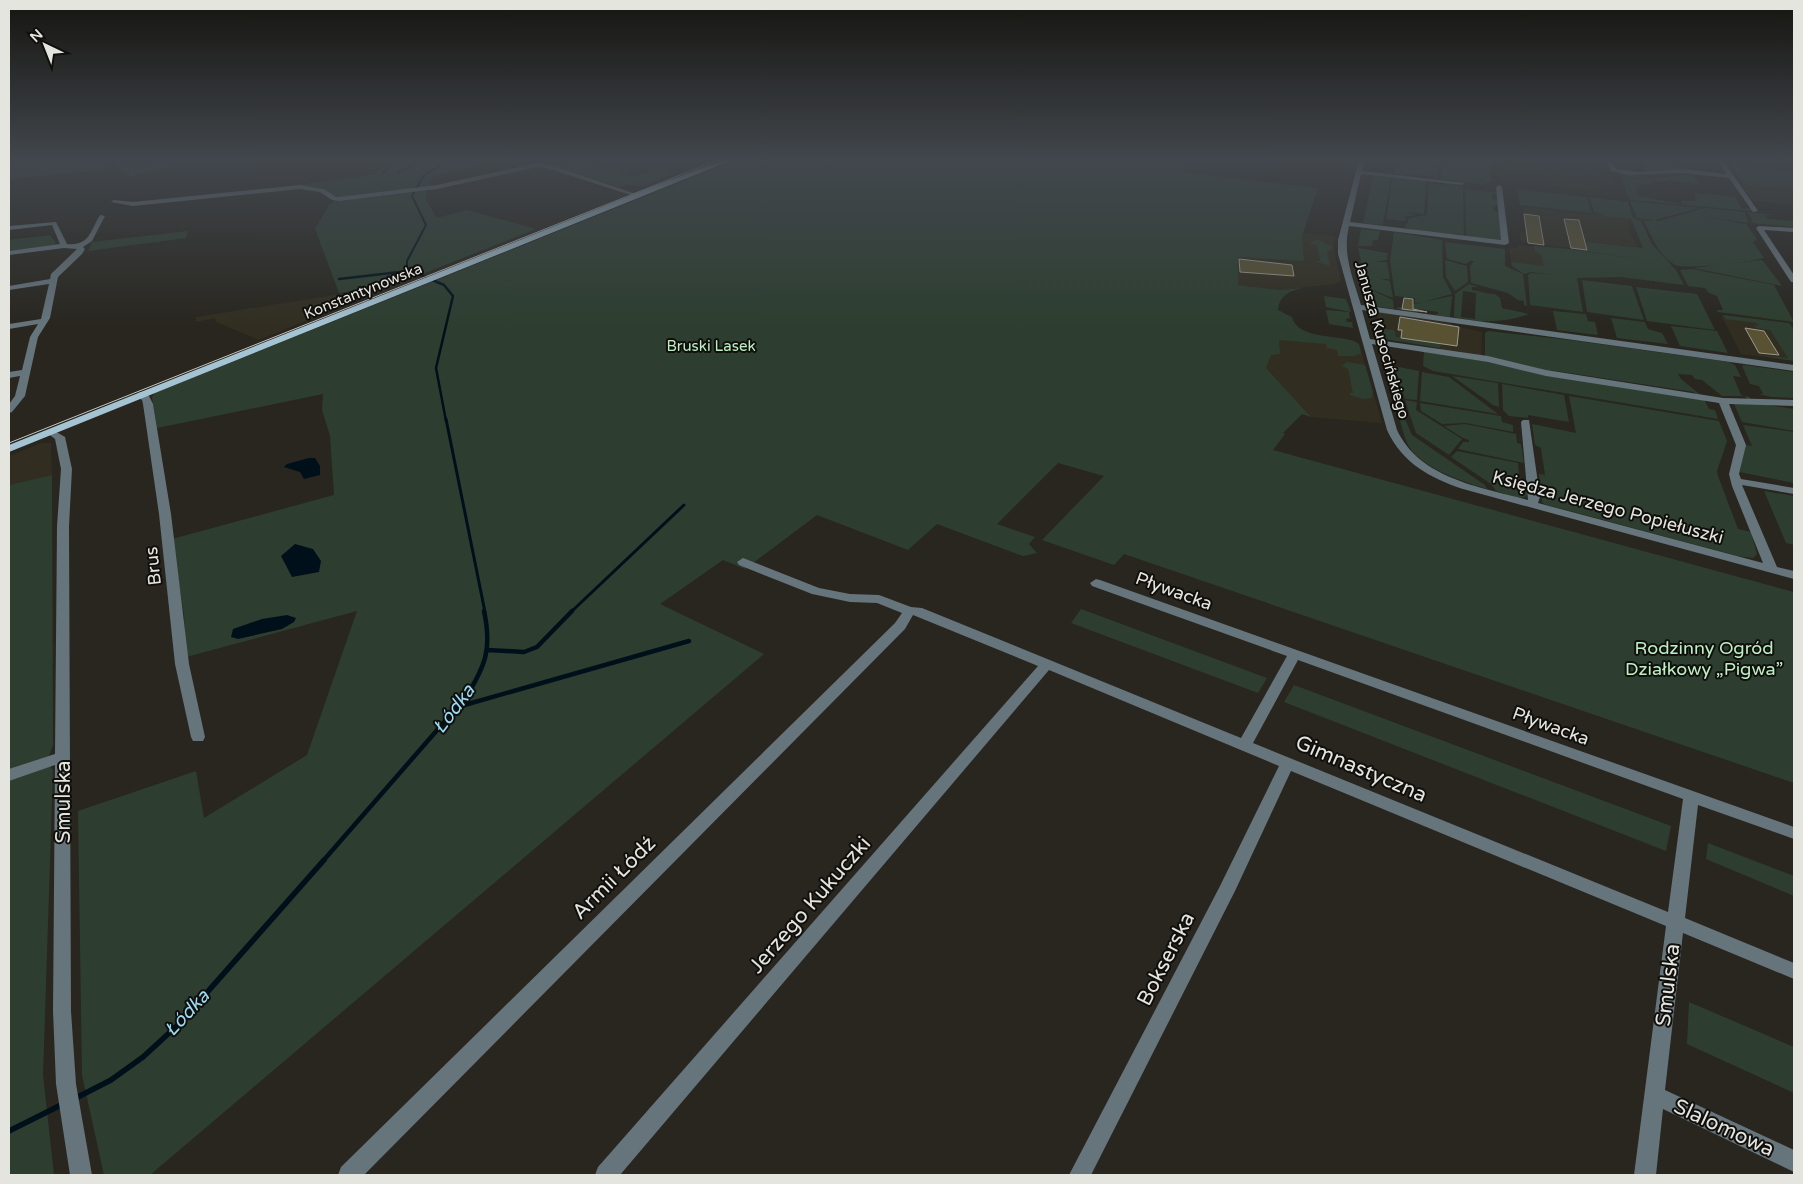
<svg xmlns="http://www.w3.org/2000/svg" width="1803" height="1184" viewBox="0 0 1803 1184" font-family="'Varela Round',sans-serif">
<rect width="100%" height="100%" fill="#28261f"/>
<path fill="#312e21" d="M1499,161l20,3v3l92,9 3,11 -13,-1 2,7 -45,-7v2l-32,-6 -1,3 -25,-3v-4l-3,-1v-5h3z
M1730,165l64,6v34l-40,-4 -13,-16 3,-1z
M1523,207l106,12 1,9h-2l10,19 -52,-5 2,8 -67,-8 -2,-10 8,1z
M1300,233l36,3 -3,9 8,36 -6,3 -55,6 -43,-5 -2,-29z
M1517,245l79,9 13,24 -97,-12 -3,-19 8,1z
M380,288l-1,3 -120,49 -43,-18 -1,-4 -19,4v-5z
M1375,311l76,11v3l31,7 -1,25 -40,-6v-3l-56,-9z
M1721,315l69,8 4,6v32l-53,-7z
M1276,339l84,8 22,76 -71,-6 -45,-49z
M42,443h9l1,32 -43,10v-29z"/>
<path fill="#2d3e30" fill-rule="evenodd" d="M9,160h88l10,9 -98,10z
M109,160h89l-69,17z
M392,160h111l-72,17 -2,10 -3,3v10l11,18 30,-8 69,19 -154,61 -5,-3 -38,6 -24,-64 14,-24 7,-5 -12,-12 -26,-3 76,-10z
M583,160h23l-17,3 41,10 -12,1 15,3 23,-8 5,2 8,-1 -2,2 5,1 -26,13 -19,-1 -9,2 -63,-21z
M736,160h84l14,3 7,-3h368l-6,7 -17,-2 -6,7 138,16 -16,48 2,25 -66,-4v28l42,5 22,-2c-14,4 -22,7 -24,22l14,7c5,22 45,18 62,24l5,3 2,9 -7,3h-16l-1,-6 -10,-2 -1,-4 -47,-4 1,14 -9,1 -5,13 45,49 -9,-3 -19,19 -3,-1 5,2 -12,16 521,142v191l-670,-229 -10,11 -72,-25 62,-64 -46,-13 -61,61 38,13 -6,7 8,9 -14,3 -86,-32 -29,26 -91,-35 -72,54 -22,-9 -63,44 104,50 -614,521h-46l-22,-100 -4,-264 118,-40 8,47 103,-63 50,-144 -171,46 -2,-42 -12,-76 162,-44 -4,-59 -8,-26 1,-16 -166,34 -5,-31 3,-4z
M1396,160h46l-4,7v6l-9,2 9,-1 -1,4 -9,-3 -34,-1z
M1444,160h46l1,22 -9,2 -42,-5z
M1640,160h15l8,3 -4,-2h13l-5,3 13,-2 -4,1 4,6 -35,3z
M1731,165l63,7v15l-48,-2z
M1619,174l31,3 -25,2 10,21 -8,-20 63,-5 -6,-1 46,5 -37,-4 5,9 -29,-4h-4l3,2 -16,-1 2,2 -18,2 6,3 -7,1 3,7 44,8 -1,-3h16l-3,-8 41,4 7,12 8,-1 2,3 -122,-11 -9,-22 6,-1z
M1373,175l18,2 -8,48 -20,-2 4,-18h2l-2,-1z
M1393,177l33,4 -2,33 -21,-2 15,3 -15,2 4,1 -3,3 -18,-2z
M1429,183l20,3 -1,-1 4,-2 1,2 10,2 1,48 -54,-4 1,-2 -6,-1 4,-10 18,-3z
M1502,188l85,9 5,16 -72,-8 -3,-15z
M1465,189l32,4v2l-5,-1v5l6,1v6h-5l1,5 5,2 3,27 -36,-4z
M1589,197l39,5 5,16 8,3 11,23 24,26 8,15 -63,-8 -44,1 6,34 -53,-7 -2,-30 3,-2 22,2 -22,-3 -7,2 -12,-8 -1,-4 33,4 -3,-12 -6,-2 -1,-6 36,3 87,13 -90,-14 21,2 -2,-8 57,6 -12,-29 -45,-5 19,1 -11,-3z
M1630,201l71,7 -47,12 5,1 46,-13 40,4 3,11 -49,-7 47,8 11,15 -4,3 11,16c-14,4 -78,12 -89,7 -15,-8 -24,-29 -31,-44l10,-1 -17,-2z
M1747,212l30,3h-12l3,4 26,2v6l-43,-4 1,-4z
M1361,229l19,2 -2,9h-5l-1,6h-14z
M188,231l-2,7 -98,13 4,-9z
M1394,232l48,8 1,37 9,17 -37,10v-6l-20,-2 -5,-35z
M50,235l6,8 -3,2 -44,6v-11z
M1318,240l15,7 -6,5 3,14 -16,-5h6l-3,-16 -6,-1 -1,-2z
M1445,242l60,7v17l18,8 4,32 -3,-1v-4l-6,-1 -10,-7 -37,-10 -1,-17 4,-5h-4l-4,3 -19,-5z
M1358,248l30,5 -1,7 -12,2h12l3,17h-9l9,2 3,17 -25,-10 -3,-11h2l-3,-1z
M1445,260l22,6 1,16 -13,9 -9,-14z
M1763,261l19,25 -89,-18 68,-8z
M1692,269l82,16 20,37 -76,-10 -1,-2h6l-6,-14 -8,-3 -4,-5 -17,-2 -8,-16z
M1582,280l50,6 12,34 -57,-8z
M1469,284l9,3h-6v3l16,3 -15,-1 22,2 5,4 2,10 27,6c-24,9 -50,9 -75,3l1,-23zM1463,291l13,2 -1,26 -14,-2z
M1636,287l61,7 18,36 -68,-9z
M1369,289l24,11 1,9 -20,-3 1,-4h-2v-5z
M1324,296l22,3 5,13 -25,-5z
M1452,296l-2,21 -16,-2 4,-1v-2l-20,-3 -1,4 -20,-4v-2l14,1 1,-4z
M1326,310l23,2 1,6 -4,1 1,3h5l1,6 -24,-4z
M1553,311l33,3 2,7 7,1 3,13 -41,-5z
M1723,315l66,8 5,8v30l-37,-6 31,3 -18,-28 -14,-2 -2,-3 4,1 -1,-3 -31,-4z
M1611,318l34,4 3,7 14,4 6,11 -51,-6z
M1671,326l46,5 11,22 -48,-7z
M1384,329l10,1 2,7 45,7 -1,4 -55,-9 -3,-8h2z
M1488,331l82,9 159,22 6,3 6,12 -8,-1 8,19 9,2v2l-3,1 -2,-4h-23l-20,-16 -7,-1 -3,-4 -14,-1 3,5 21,17 -6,-1 -2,-3 -144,-22 2,3 -67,-16v-24z
M1424,351l280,48 5,10 6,1 3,9 -285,-48 -10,-5z
M1347,362l18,3 8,27 -1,6 -9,1 -13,-4v-2h3l-5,-24 -6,-3z
M1744,365l50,7v26l-22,-1 -14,-3h5l-4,-8 -9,-2 -8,-18z
M1394,366l25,5 -2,29 -12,-1z
M1422,372l27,5 49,37 -78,-13z
M1452,376l46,7 1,24 -6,-2z
M1502,384l62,11 5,27 -41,-7v3l-19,-2 -6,-6z
M1569,396l150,25 8,20 -10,30 1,5 20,53 13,3 6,22 -4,4 -15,-2 -194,-52 -2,-2 -3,-28 6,1 -4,-27 -6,-3 -3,-21 44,9z
M1405,400l12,2 -1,8 46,29 -13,16 -33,-22z
M1420,403l81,13 1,6 11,3v7l-47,-9 -24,1 -21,-13z
M1734,404h27l33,5v22l-52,-9z
M1402,412l10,23 73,50 2,4c-23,-7 -69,-22 -80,-46 -4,-9 -6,-20 -9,-30z
M1465,424l51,10 1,9 4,1 3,19 -66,-14 5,-7h6v-2l-6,-2 -19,-12z
M1743,425l51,7v51l-54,-11 5,-27 7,1z
M1457,451l61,12 1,15 8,2 2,10 -3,7 -7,1 -23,-7 -5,-7 -40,-27z
M52,475l1,270 -4,11 -29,13 -11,3v-287z
M1764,491l30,5v49l-8,-2z
M1081,609l186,69 -9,15 -187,-70z
M1294,685l377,141 -5,25 -382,-149z
M50,766l3,4 -10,305 11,100h-45v-395z
M1708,843l86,33v20l-88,-37z
M1689,1002l105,45v46l-107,-49z"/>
<path fill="#00101a" d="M309,458h6l5,8v9l-16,4 -4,-7 -16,-5 3,-3z
M295,544l18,5 8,12 -2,11 -27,5 -11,-21z
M287,615l9,3 -2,4 -12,7 -44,10 -7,-2 2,-8 29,-10z"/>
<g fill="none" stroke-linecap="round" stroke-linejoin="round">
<path stroke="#00101a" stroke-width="2" d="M120,163l35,-2
M398,173l22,-13
M382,174l14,-14
M389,273l22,-2
M416,273l-9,-5v-7l19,-36 -14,-29 12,-21 27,-15"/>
<path stroke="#00101a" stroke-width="2.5" d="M414,272l30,13 9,11 -17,72 10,53
M339,279l61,-7"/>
<path stroke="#00101a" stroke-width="3" d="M446,419l39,193
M571,612l113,-107"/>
<path stroke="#00101a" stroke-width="4.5" d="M488,650l36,2 13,-5 35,-36
M461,706l228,-65
M323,861l143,-164c20,-32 26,-49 18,-86"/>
<path stroke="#00101a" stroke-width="5.5" d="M74,1099l37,-19 32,-23 37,-34 144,-163
M9,1131l54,-27"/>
</g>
<path fill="#585233" stroke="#9b9990" d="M1524,214l15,2 5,29 -16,-2z
M1564,219l15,1 8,30 -16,-2z
M1239,259l53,6 2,11 -54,-4z
M1404,298l9,1v10l14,3 -25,-3z
M1400,317l59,10 -2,19 -56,-8 1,-8h-4z
M1745,328l19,3 15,24 -20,-2z"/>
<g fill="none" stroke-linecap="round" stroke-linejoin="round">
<path fill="#66747c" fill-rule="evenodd" d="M1359,160h6l-3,11 103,12 -3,2 -101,-11 -11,48 151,18 -5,-53 3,-2 3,2 7,56 -4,2 -156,-19c-7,28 4,52 12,79l433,60v6l-432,-61 8,29 118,17 58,14 177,28 71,2v6l-65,-2 17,41 -7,29 2,5 53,9v6l-52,-9 35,82 17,4v8l-331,-90c-33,-11 -61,-26 -76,-59l-49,-176v-14zM1372,344l116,18 58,14 173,27 17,42 -7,29 3,12 31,77 -225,-60 2,-6 -11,-77h-6l-2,2 7,78c-47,-13 -108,-21 -131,-70z
M1606,160h6l4,9 21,3 46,-3 43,5 -9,-14h6l35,51 -5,1 -24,-34 -46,-5 -54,2 -18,-4z
M537,163l13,2 89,30 -5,1 -87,-28 -10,-1 -100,22 -98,12 -7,-1 -12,-8 -20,-3 -167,17 -22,-4 3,-2 19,2 167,-17 24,4 12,8h3l98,-12z
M100,215l5,1 -13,25 -9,6 2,2 -3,5 -24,23 -8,41 -12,19 -13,59 -13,16 -3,1v-9l6,-8 5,-20 -11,2v-6l13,-2 8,-33 8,-13 -29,5v-5l32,-5 8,-35 -40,6v-4l41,-7 1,-5 26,-25 -13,-1 -55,7v-4l51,-7 -8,-19 -43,5v-4l47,-4 11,22c23,2 23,-13 33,-29z
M1759,226l35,2v4l-30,-2 30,45v7h-3l-35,-54z
M140,392l9,4 4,8 18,110 18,150 16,73 -2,4h-10l-2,-4 -16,-73 -16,-150 -16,-110 -1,-4 -7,-5z
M51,429l14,8 7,32 -3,57 2,485 5,73 16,91h-22l-14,-91 -3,-73 2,-246 -46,16v-12l46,-15 2,-228 4,-57 -6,-30 -9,-7z
M743,558l76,30 31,6 29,1 32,12 11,1 319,130 46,-82 -195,-70 -2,-3 6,-4 4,1 694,247v12l-96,-34 -13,113 109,45v16l-111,-46 -18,157 129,60v22l-131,-63 -7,66h-22l32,-249 -375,-155 -56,120 -144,284h-22l150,-287 60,-122 -230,-96 -429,505h-25l3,-8 440,-501 -125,-51 -8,14 -541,546h-26l3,-8 554,-544 7,-10 -25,-10 -27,-1 -38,-8 -73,-29 -2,-3zM1298,660l385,139 -15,113 -415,-169z"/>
<path fill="#a5c4d3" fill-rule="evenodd" d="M724,160h8l-723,292v-7l645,-259z"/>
<path stroke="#c6c6c1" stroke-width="1" d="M9,443l709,-283"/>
</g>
<linearGradient id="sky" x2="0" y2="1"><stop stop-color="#161511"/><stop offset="0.49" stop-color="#42474d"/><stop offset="1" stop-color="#42474d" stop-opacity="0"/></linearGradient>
<rect width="1803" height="326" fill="url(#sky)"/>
<g text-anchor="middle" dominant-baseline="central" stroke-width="4" stroke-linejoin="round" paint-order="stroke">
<g font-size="15" fill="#e5e5e0" stroke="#100f0c">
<text transform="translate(363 291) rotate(-22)">Konstantynowska</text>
<text transform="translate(1382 340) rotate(74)">Janusza Kusocińskiego</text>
</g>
<g font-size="15" fill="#bdefc5" stroke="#100f0c">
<text x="711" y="346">Bruski Lasek</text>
</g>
<g font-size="18" fill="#e5e5e0" stroke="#100f0c">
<text transform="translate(1608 507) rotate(15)">Księdza Jerzego Popiełuszki</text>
<text transform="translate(153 566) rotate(-96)">Brus</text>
<text transform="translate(1174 591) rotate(20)">Pływacka</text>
<text transform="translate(1551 726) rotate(20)">Pływacka</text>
</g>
<g font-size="18" fill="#bdefc5" stroke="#100f0c">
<text x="1704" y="648">Rodzinny Ogród<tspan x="1704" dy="21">Działkowy „Pigwa”</tspan></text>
</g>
<g font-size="19" font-style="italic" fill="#9adbf8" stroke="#100f0c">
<text transform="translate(454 709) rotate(-53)">Łódka</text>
<text transform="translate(187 1013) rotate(-47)">Łódka</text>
</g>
<g font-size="21" fill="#e5e5e0" stroke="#100f0c">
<text transform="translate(1361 769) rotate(23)">Gimnastyczna</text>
<text transform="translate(63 802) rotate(-90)">Smulska</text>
<text transform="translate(614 878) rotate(-45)">Armii Łódź</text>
<text transform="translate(810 905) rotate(-49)">Jerzego Kukuczki</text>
<text transform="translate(1166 959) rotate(-63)">Bokserska</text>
<text transform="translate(1668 985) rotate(-83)">Smulska</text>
<text transform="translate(1724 1128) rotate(25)">Slalomowa</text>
</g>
</g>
<rect width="1803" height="1184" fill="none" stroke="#e5e5e0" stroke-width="20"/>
<g transform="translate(45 45) rotate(317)" stroke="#100f0c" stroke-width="4" paint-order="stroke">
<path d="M0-4L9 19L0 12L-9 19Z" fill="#e5e5e0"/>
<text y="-8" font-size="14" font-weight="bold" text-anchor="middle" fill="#e5e5e0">N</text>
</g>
</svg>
